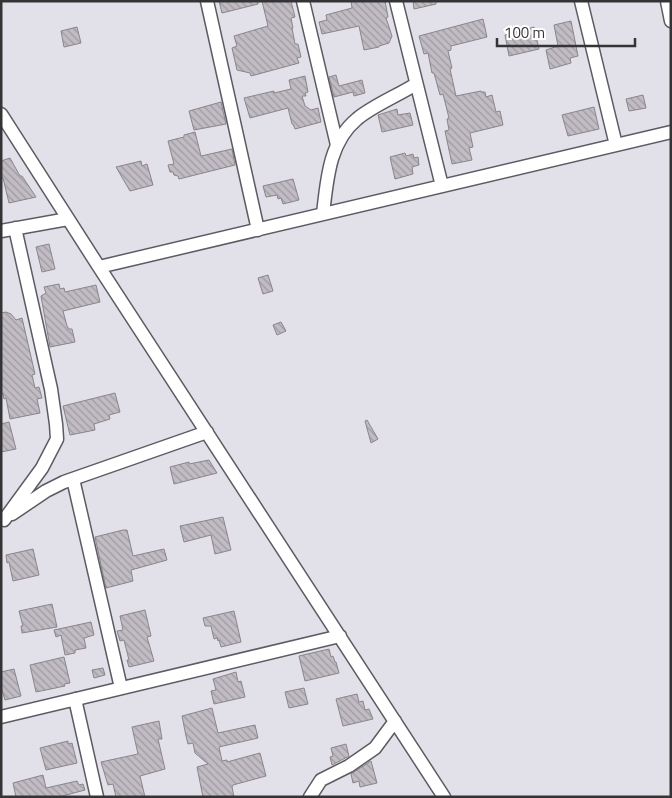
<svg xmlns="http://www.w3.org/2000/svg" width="672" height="798" viewBox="0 0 672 798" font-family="'Titillium Web',sans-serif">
<defs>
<pattern id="building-back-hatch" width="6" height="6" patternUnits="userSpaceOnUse" patternTransform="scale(1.25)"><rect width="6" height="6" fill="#c1bcc3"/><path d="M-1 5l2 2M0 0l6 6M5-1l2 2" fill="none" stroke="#9e9a9f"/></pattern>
</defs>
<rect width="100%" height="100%" fill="#e2e1e9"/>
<path fill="url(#building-back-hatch)" stroke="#8a858b" d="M219,1h39v3l-36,9z
M262,1h29l4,16 -4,1 2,10h-1l3,16h3l3,13 -4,1 2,5 -48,13 -1,-3 -13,-3 -5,-22 5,-2 -3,-10 34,-10z
M351,1h34l3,16 -2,1 6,18 -3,7 -10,3v1l-15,3 -5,-24 -37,8 -3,-12 8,-2 -1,-5 26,-7z
M413,1h23v3l-22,5z
M483,19l4,18 -36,9v4l-3,1 4,17 -2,1 6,27 25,-5v1h4l1,5 6,-2 4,17 4,-1 3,14 -33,8 3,14 -4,1 3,12 -20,4 -7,-33 4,-1 -2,-11 2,-1 -6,-24 -3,1 -6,-22h-2l-4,-20 -4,1 -5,-18z
M571,21l7,35 -8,2 1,5 -21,6 -4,-19 12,-4 -4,-21z
M77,27l4,16 -17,4 -3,-16z
M534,27l5,22 -30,7 -4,-21z
M336,75l3,11 23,-6 3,13 -11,3 -1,-4 -19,5 -5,-20z
M305,76l3,16 -3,1 1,3h-4l3,10 6,4 7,-2 3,14 -26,7 -2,-5h-1l-4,-16 -38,10 -6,-20 30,-7v2l17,-4 -2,-9z
M643,95l3,13 -17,3 -3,-12z
M221,102l5,22 -32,6 -5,-19z
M594,107l5,22 -31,7 -6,-21z
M397,109l1,6 12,-2 3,12 -31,7 -4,-17z
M195,132l6,24 31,-7 3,16 -56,14 -1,-3 -4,-1 -1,-3h-3l-2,-7 6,-1 -6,-23 16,-4v-2z
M405,153l1,3 7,-2 1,4 4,-1 1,8 -7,2 1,7 -18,5 -5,-22z
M10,158l10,18h2l14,21 -27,6 -6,-25h-2v-17z
M141,161l1,5 5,-2 6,21 -23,6 -14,-24z
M293,179l6,21 -16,4 -2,-6 -3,1 -1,-4 -11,2 -3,-11z
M49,244l6,25 -13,3 -6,-25z
M268,275l5,16 -10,3 -5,-16z
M59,284l1,5 4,-1 1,4 31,-7 4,17 -37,9 4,15 2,3h3l3,13 -25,5 -9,-51 5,-3 -2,-6z
M6,312l5,2 5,6 6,-2 13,56 -3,1 3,13 4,-1 3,11 -5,1 3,14 -30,6 -4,-21 -2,1 -1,-5 -2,1v-82z
M281,322l5,9 -9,4 -4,-10z
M115,393l5,19 -11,3 1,4 -16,5 1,6 -25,5 -7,-29z
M367,420l11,19 -7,4 -6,-22z
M9,422l7,27 -15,3v-28z
M209,460l8,13 -43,11 -4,-17 19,-5v2z
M223,517l8,33 -16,4 -4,-19 -27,7 -4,-16z
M123,530h4l6,26 31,-7 3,11 -36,10 2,11 -27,7 -11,-51z
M33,549l6,26 -26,6 -4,-19 -2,1 -1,-8z
M52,604l5,23 -35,6 -1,-7h2l-4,-15z
M145,610l6,26 -4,1 7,24 -25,6 -2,-7h2l-5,-20 -4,1 -3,-10 6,-1 -3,-14z
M234,611l7,31 -20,5 -2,-7 -1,1 -1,-3 -3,1 -3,-13h-6l-2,-8z
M91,622l3,13 -10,3 2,10 -11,2v3l-10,2 -4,-20 -5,2 -2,-7z
M329,649l2,8 2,-1 2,6h1l3,11 -34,8 -6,-25z
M64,657l6,26 -6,1 1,2 -29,6 -6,-27z
M103,668l2,7 -11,3 -2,-8z
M14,669l7,27 -16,4 -4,-13v-15z
M236,672l2,10 3,-1 4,16 -31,7 -3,-13 5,-1 -3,-11z
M304,688l4,16 -19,4 -4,-16z
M357,694l2,8 4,-1 2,9 4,-1 4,10 -30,7 -7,-27z
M212,708l6,25 37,-8 3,13 -39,9 3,14 5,-1v2l33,-9 6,23 -33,9 -1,2 2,10h-31l-6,-30 11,-3 -13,-11 -2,-10 -5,1 -2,-8 -4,-20z
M159,721l3,18h-4l7,30 -25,7 5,21h-29l-3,-13 -5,1 -7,-23 37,-8 -6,-27z
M68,741v3l4,-1 5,20 -31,7 -6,-22z
M346,744l3,12 -17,9 -2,-8 3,-1 -2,-8z
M371,761l6,22 -17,4 -1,-6 -6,2 -2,-9z
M43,775l3,13 31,-7 2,4 4,-1 2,6 -26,7h-43l-3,-14z"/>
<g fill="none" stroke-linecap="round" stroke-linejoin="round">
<g stroke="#5c5b62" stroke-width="15">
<path id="minor" d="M207,1l51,229
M303,1l34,144
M396,1l46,185
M581,1l35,144
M667,1l4,20
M1,114l98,153 345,530
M323,214c4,-34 6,-72 34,-95 15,-13 42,-24 59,-35
M1,231l67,-12
M99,267l572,-135
M73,479l48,209
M12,514l34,-23 18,-9 143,-50
M4,520l38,-52 15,-29 -1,-15 -5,-35 -36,-161
M75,699l22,98
M1,717l339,-81
M310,797l11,-17 28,-14 26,-18 20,-27"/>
</g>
<use href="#minor" stroke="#fff" stroke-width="12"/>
</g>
<rect width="672" height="798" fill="none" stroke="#343437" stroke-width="5"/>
<path d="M497 38v8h138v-8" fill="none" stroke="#343437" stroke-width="2.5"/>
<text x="504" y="38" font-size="15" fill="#343437" stroke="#ffffff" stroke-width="4" paint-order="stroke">100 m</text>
</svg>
